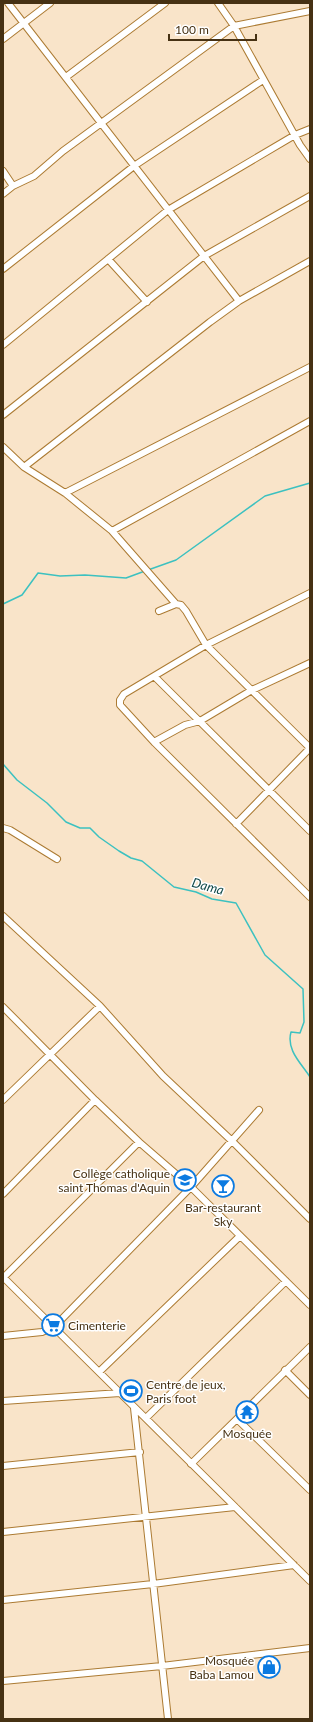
<svg xmlns="http://www.w3.org/2000/svg" width="313" height="1722" viewBox="0 0 313 1722" font-family="Lato,sans-serif">
<rect width="100%" height="100%" fill="#f9e4c9"/>
<g fill="none" stroke-linecap="round" stroke-linejoin="round">
<path stroke="#3cc1c0" stroke-width="1.5" d="M148,570l28,-10 89,-64 45,-13
M3,604l19,-9 16,-22 22,3 25,-1 41,3 19,-7
M3,764l14,16 30,23 19,19 14,6h10l9,9 20,14 12,7 11,3 32,26 22,5 16,7 24,4 29,52 38,34 1,33 -4,11 -9,-1c-5,18 10,31 19,45"/>
<g stroke="#ac7b33" stroke-width="8">
<path id="minor" d="M8,3l231,298
M218,3l16,23 66,119 10,14
M3,39l47,-36
M66,77l99,-74
M3,171l10,15
M3,194l10,-8 21,-10 29,-25 171,-125 76,-15
M108,259l39,43
M3,269l131,-103 129,-86
M3,345l165,-135 127,-75 15,-6
M3,415l201,-159 106,-60
M3,447l21,20 41,26 47,38 64,73
M24,467l186,-145 29,-21 71,-40
M65,493l245,-126
M112,531l198,-110
M310,593l-104,52 -82,49 -4,6v5l34,37 156,155
M159,611l17,-7 5,1 5,6 20,34 104,103
M155,677l155,154
M154,742l31,-17 15,-4 52,-31 58,-27
M236,824l74,-76
M3,828l7,2 47,29
M3,916l97,90 63,70 69,65 78,78
M3,1007l92,93 44,42 52,45 119,118
M3,1100l97,-94
M3,1194l92,-94
M3,1277l307,304
M4,1277l135,-135
M3,1336l39,-4 12,-5 137,-140 68,-77
M285,1370l25,25
M99,1372l141,-136
M3,1401l117,-8
M134,1408l34,311
M146,1418l140,-137
M237,1419l73,71
M191,1464l119,-117
M3,1466l137,-14
M3,1532l232,-25
M3,1600l150,-16 141,-19
M3,1681l159,-15 148,-18"/>
</g>
<use href="#minor" stroke="#fff" stroke-width="6"/>
</g>
<defs>
<g id="university-ring" transform="scale(1.15)"><circle r="9.5" fill="#fff" stroke="#0b7ae1" stroke-width="1.5"/><path d="M0-5L7-2L0 1L-7-2ZM-4 1L0 2.5L4 1V4Q0 6-4 4Z" fill="#0b7ae1"/></g>
<g id="bar-ring" transform="scale(1.15)"><circle r="9.5" fill="#fff" stroke="#0b7ae1" stroke-width="1.5"/><path d="M-6-5H6L.8 .8V4.5H3.5V6h-7V4.5H-.8V.8Z" fill="#0b7ae1"/></g>
<g id="supermarket-ring" transform="scale(1.15)"><circle r="9.5" fill="#fff" stroke="#0b7ae1" stroke-width="1.5"/><path d="M-6-5.5h2.5l.6 2H6L4.5 2H-2.5L-4.4-4H-6ZM-1.5 3.2a1.3 1.3 0 1 0 .1 0ZM3 3.2a1.3 1.3 0 1 0 .1 0Z" fill="#0b7ae1"/></g>
<g id="stadium-ring" transform="scale(1.15)"><circle r="9.5" fill="#fff" stroke="#0b7ae1" stroke-width="1.5"/><path d="M0-5a6.5 5 0 1 0 0 10a6.5 5 0 1 0 0-10ZM-3.5-1.8h7v3.6h-7Z" fill="#0b7ae1"/></g>
<g id="temple-ring" transform="scale(1.15)"><circle r="9.5" fill="#fff" stroke="#0b7ae1" stroke-width="1.5"/><path d="M0-6L5-2H3V0L6.5 2.5H4V6H1.5V3h-3V6H-4V2.5H-6.5L-3 0V-2H-5Z" fill="#0b7ae1"/></g>
<g id="shop-ring" transform="scale(1.15)"><circle r="9.5" fill="#fff" stroke="#0b7ae1" stroke-width="1.5"/><path d="M-5-2.5h2.3a2.7 3.5 0 0 1 5.4 0H5L5.5 6h-11ZM-1.5-2.5h3a1.5 2.3 0 0 0-3 0Z" fill="#0b7ae1"/></g>
</defs>
<g fill-rule="evenodd">
<use href="#university-ring" x="185" y="1180"/>
<use href="#bar-ring" x="223" y="1186"/>
<use href="#supermarket-ring" x="53" y="1325"/>
<use href="#stadium-ring" x="131" y="1391"/>
<use href="#temple-ring" x="247" y="1412"/>
<use href="#shop-ring" x="269" y="1667"/>
</g>
<g text-anchor="middle" dominant-baseline="central" stroke-width="3" stroke-linejoin="round" paint-order="stroke">
<g font-size="12" fill="#463113" stroke="#fff" text-anchor="end">
<text x="170" y="1173">Collège catholique<tspan x="170" dy="14">saint Thomas d'Aquin</tspan></text>
<text x="223" y="1207" text-anchor="middle">Bar-restaurant<tspan x="223" dy="14">Sky</tspan></text>
<text x="68" y="1325" text-anchor="start">Cimenterie</text>
<text x="146" y="1384" text-anchor="start">Centre de jeux,<tspan x="146" dy="14">Paris foot</tspan></text>
<text x="247" y="1433" text-anchor="middle">Mosquée</text>
<text x="254" y="1660">Mosquée<tspan x="254" dy="14">Baba Lamou</tspan></text>
</g>
<g font-size="13" font-style="italic" fill="#114a49" stroke="#fff">
<text transform="translate(208 886) rotate(15)">Dama</text>
</g>
</g>
<rect width="313" height="1722" fill="none" stroke="#463113" stroke-width="8"/>
<path d="M169 34v6h87v-6" fill="none" stroke="#463113" stroke-width="2"/>
<text x="175" y="34" font-size="12" fill="#463113" stroke="#ffffff" stroke-width="3" paint-order="stroke">100 m</text>
</svg>
